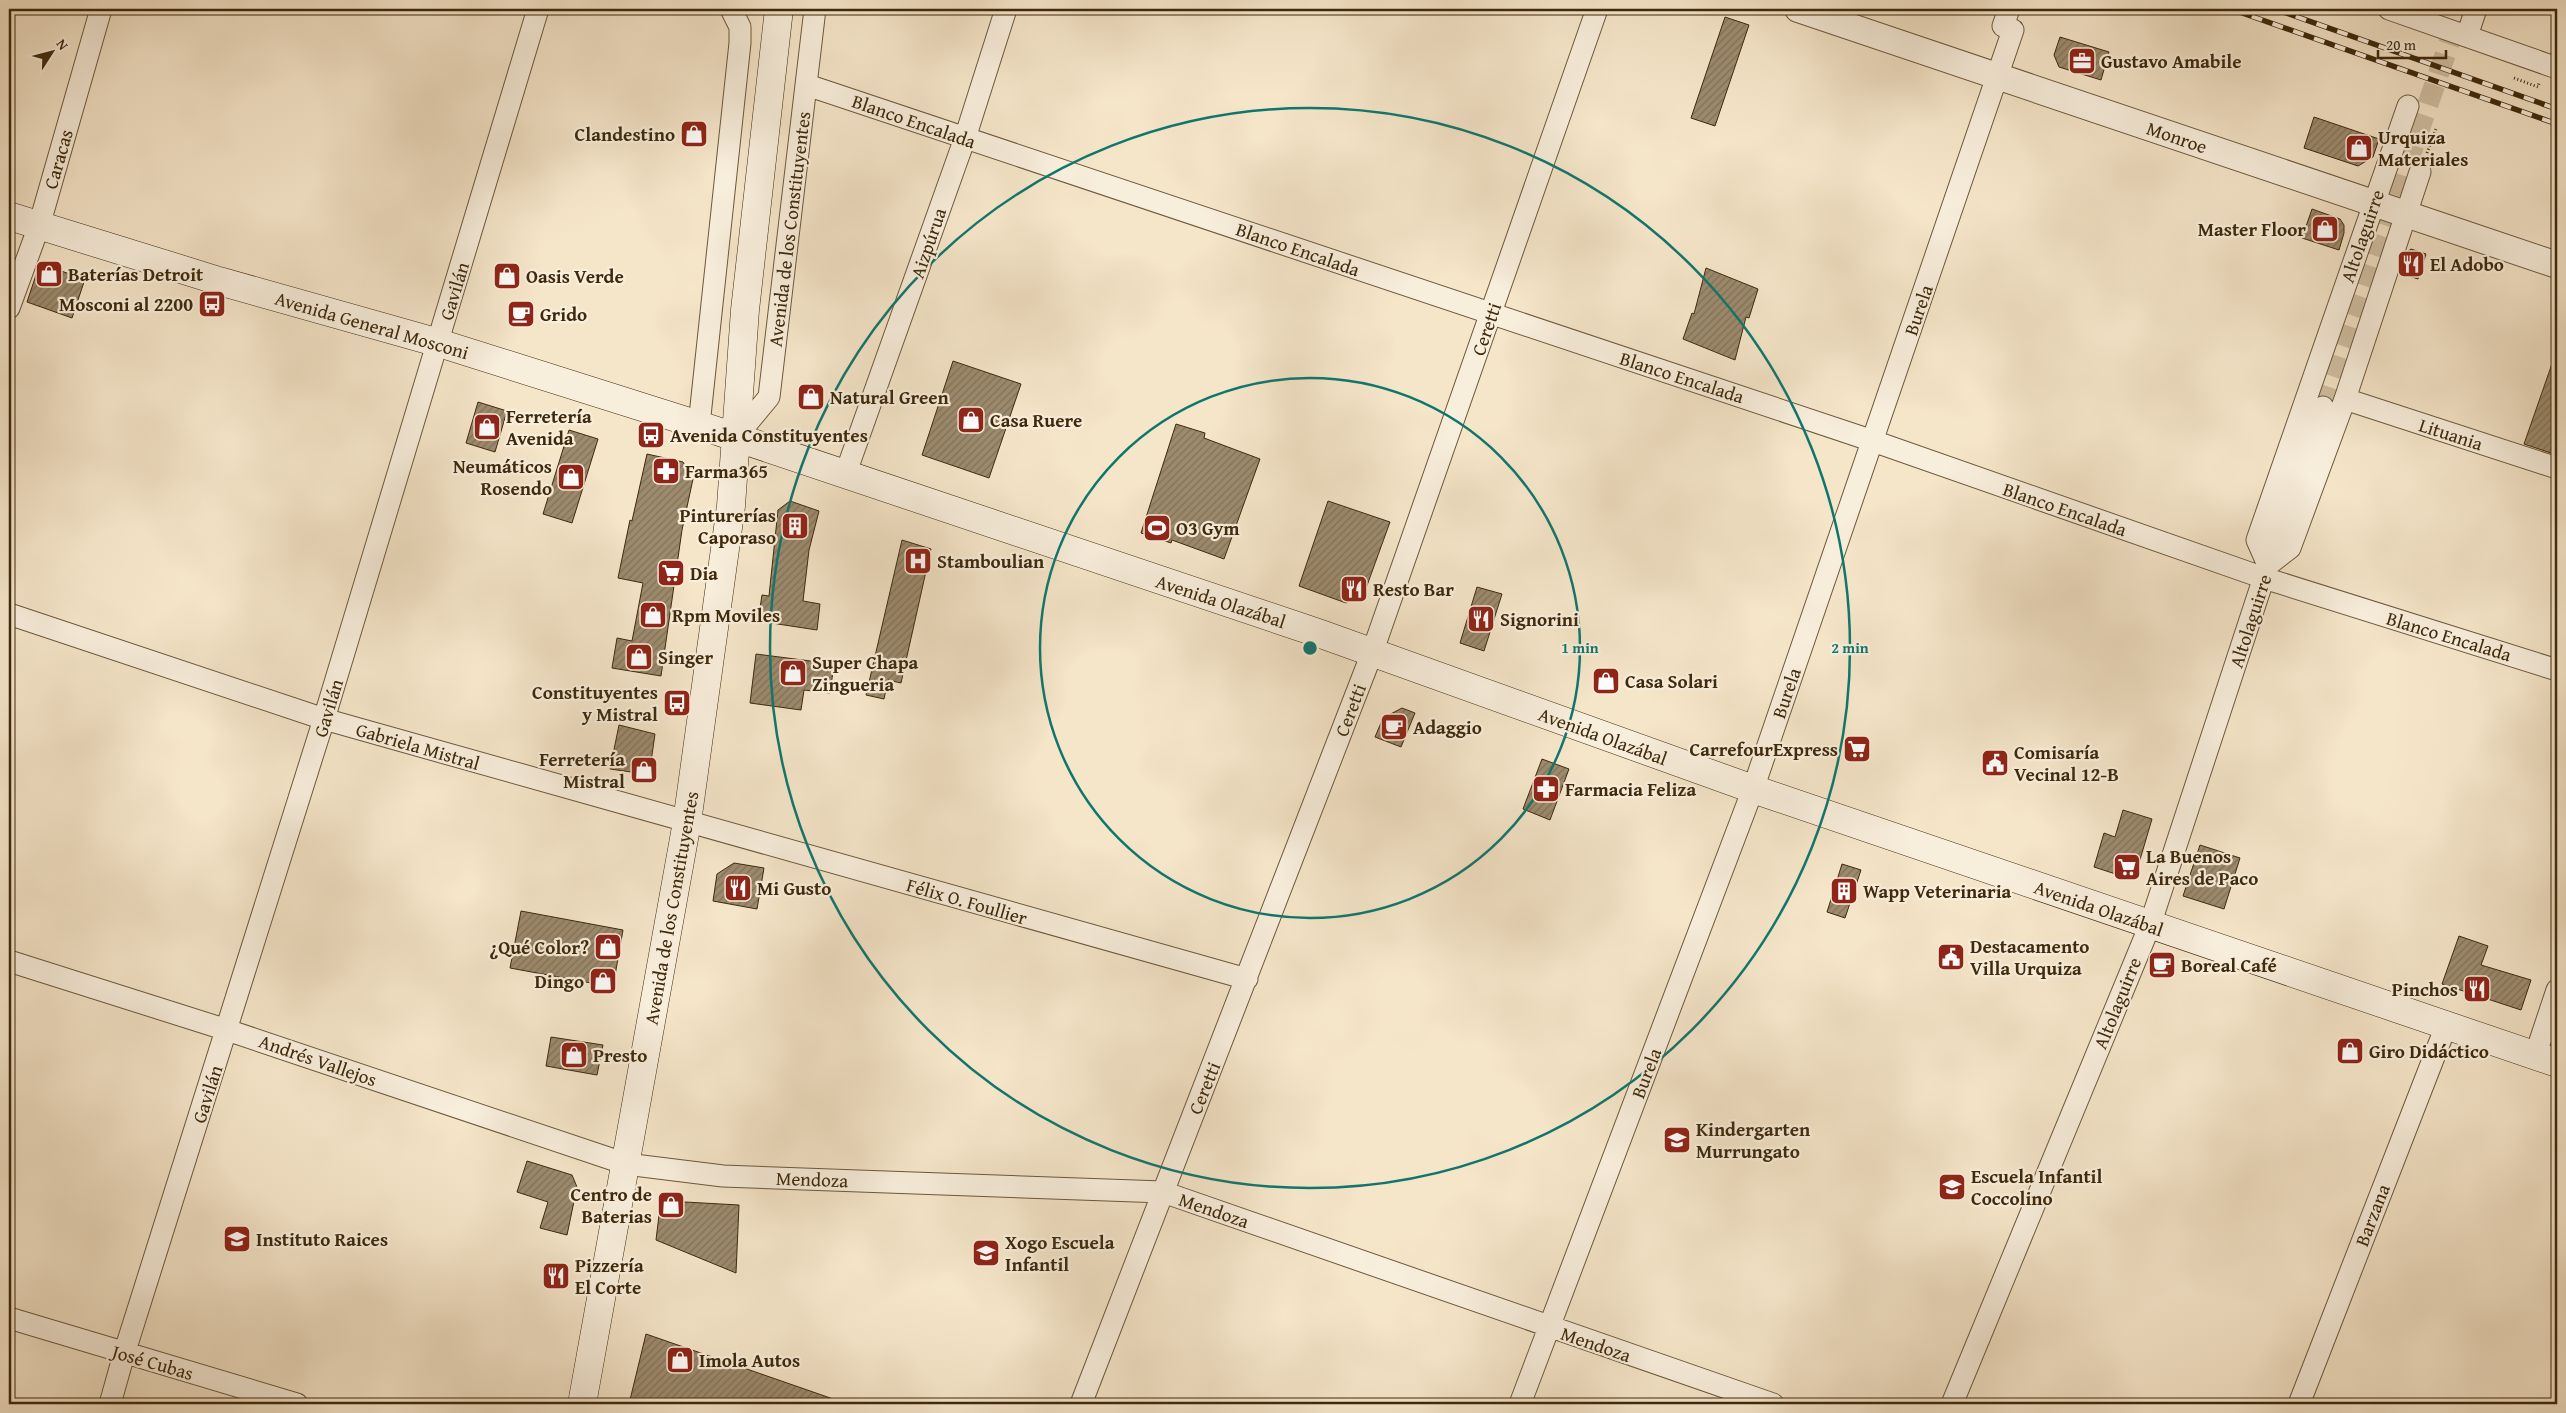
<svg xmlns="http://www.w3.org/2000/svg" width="2566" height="1413" viewBox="0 0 2566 1413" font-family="'Gentium Book Plus',serif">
<defs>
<pattern id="building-hatch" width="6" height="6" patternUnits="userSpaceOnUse" patternTransform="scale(1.25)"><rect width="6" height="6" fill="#9d8b6e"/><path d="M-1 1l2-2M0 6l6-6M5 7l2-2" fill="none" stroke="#817259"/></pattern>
</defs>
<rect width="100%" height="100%" fill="#f5e5c9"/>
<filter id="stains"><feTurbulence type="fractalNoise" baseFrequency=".004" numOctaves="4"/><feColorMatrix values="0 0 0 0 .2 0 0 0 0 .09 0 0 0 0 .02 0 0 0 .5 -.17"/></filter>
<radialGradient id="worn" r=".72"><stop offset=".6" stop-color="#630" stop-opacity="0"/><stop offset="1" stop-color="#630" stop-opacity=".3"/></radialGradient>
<path fill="url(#building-hatch)" stroke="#3e290c" d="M1725,17l24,8 -34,101 -24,-8z
M2060,37l49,15 -8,28 -42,-13 -5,-12z
M2314,117l65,22 -6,18 -15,9 -54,-18z
M2312,209l28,10 4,6v8l-5,17 -37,-12z
M2411,249l15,5 -8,25 -18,-6 7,-21z
M49,267l36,12 -13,39 -45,-16 10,-30z
M1706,268l52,21 -9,29 -3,-1 -11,43 -52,-21 9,-26 2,1z
M2554,358h3v97l-33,-11z
M953,361l68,23 -32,94 -67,-23z
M478,402l29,9 -12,41 -29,-9z
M1176,424l29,9 -1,5 56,21 -36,100 -52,-19 -1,3 -30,-10z
M569,430l29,9 -26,84 -29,-9z
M647,454l36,8 10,17 -11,51 -21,146 -49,-8 5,-30 15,3 11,-58 -25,-5 12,-58 2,1z
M790,501l29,10 -10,39 -6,51 17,3 -3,26 -59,-9 4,-26 7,1 9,-86z
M1328,501l62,21 -25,69 -19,12 -47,-17z
M902,540l29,9 -30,134 -13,-3 -4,19 -18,-4z
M1477,587l25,7 -18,57 -24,-8z
M756,654l78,10 -4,29 -26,-3 -3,20 -51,-7z
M1402,708l13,5 -14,34 -26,-10 8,-19z
M619,725l36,9 -5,35 -5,5 -35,-5z
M1542,759l27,10 -19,51 -27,-11z
M2123,810l29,9 -18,61 -40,-13 10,-34 11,4z
M2200,845l40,13 -16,51 -41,-13z
M734,863l30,5 -7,41 -44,-8 4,-27z
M1842,864l19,6 -16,48 -18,-6z
M521,911l102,19 -10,57 -103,-19z
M2459,936l29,10 -7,19 50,15 -10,30 -79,-26z
M551,1037l52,8 -6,30 -51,-9z
M527,1161l45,14 5,12 -10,48 -27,-7 8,-26 -31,-10z
M667,1201l72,4 -3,68 -80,-33 4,-33z
M646,1334l193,67 -1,3h-209z"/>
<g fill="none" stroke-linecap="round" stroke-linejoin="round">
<path stroke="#d0bfa3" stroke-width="21" stroke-dasharray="21 11" stroke-linecap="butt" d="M2323,407l138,-398"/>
<g stroke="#6c583b" stroke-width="23">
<path id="minor" d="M2389,9l168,59
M2467,36l9,-27
M807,85l1066,356 391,137 293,92
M2408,106l-151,434 11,25 22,-17 55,-149 75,-227
M9,308l30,-82 62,-217
M2345,399l212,69
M699,425l41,-382v-16l-9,-18
M735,438l34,-41 46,-388
M845,475l120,-337 41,-129
M9,614l315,105 923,260
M9,961l218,69 399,134 97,12 440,16 610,212
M2535,1056l22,-66
M9,1318l288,86
M110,1404l14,-50 200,-635 214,-710
M1081,1404l291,-751 225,-644
M1520,1404l233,-615 260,-759 -10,-4 6,-17
M1952,1404l198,-479 118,-360 55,-158
M2299,1404l147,-378"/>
</g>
<g stroke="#6c583b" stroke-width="28">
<path id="tertiary" d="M1798,9l759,256"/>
</g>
<g stroke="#3e290c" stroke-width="29">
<path id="secondary" d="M9,216l210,65 220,62 260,82 622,209 432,155 804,274
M582,1404l105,-582 44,-316 14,-196 34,-301"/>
</g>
<path stroke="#3e290c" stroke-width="3" stroke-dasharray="1 2.5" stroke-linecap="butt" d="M2514,78l24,9 1,-4
M2427,153l9,-24"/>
<use href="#minor" stroke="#f8eedc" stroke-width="21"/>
<use href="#tertiary" stroke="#f8eedc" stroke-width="26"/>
<use href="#secondary" stroke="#f8eedc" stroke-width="28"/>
<g stroke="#3e290c" stroke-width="5.5">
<path id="rail" d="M2231,9l326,115
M2275,9l282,100"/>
</g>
<use href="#rail" stroke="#f8eedc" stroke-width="4" stroke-dasharray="11" stroke-linecap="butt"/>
</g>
<g fill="none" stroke="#0f766e" stroke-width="2.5">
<circle cx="1310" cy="648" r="270"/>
<circle cx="1310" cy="648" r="540"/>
</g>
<defs>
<g id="office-square" transform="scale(1.4375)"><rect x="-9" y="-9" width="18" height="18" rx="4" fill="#8f2418" stroke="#f8eedc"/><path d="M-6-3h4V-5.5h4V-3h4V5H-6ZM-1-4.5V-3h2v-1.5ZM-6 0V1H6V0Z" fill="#fff"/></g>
<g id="shop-square" transform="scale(1.4375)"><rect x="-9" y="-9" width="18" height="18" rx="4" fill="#8f2418" stroke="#f8eedc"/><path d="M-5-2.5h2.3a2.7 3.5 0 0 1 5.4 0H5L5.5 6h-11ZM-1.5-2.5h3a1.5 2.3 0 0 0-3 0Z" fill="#fff"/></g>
<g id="restaurant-square" transform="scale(1.4375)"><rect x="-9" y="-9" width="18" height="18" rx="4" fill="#8f2418" stroke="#f8eedc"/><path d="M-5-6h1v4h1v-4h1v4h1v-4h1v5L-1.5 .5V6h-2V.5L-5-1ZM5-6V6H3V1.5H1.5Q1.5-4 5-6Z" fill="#fff"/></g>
<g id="bus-square" transform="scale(1.4375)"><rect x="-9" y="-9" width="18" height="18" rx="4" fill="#8f2418" stroke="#f8eedc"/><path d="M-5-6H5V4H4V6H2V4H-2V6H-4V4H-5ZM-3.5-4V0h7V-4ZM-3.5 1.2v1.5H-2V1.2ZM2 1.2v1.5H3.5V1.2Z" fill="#fff"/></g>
<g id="cafe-square" transform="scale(1.4375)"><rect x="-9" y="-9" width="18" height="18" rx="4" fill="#8f2418" stroke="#f8eedc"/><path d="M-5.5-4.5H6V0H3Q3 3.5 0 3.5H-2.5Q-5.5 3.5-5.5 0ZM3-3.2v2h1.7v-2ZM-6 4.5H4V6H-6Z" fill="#fff"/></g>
<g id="pharmacy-square" transform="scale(1.4375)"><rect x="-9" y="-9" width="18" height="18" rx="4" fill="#8f2418" stroke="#f8eedc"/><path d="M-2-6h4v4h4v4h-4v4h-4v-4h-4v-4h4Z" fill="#fff"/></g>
<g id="building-square" transform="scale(1.4375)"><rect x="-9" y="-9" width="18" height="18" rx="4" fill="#8f2418" stroke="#f8eedc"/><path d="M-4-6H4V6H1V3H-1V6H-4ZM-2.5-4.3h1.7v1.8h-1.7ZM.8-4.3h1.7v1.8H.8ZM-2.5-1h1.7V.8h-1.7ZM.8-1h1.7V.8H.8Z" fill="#fff"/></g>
<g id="stadium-square" transform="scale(1.4375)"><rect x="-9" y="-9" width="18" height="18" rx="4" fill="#8f2418" stroke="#f8eedc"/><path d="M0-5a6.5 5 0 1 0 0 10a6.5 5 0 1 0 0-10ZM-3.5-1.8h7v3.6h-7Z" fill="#fff"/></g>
<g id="hospital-square" transform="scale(1.4375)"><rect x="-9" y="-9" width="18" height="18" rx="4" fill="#8f2418" stroke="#f8eedc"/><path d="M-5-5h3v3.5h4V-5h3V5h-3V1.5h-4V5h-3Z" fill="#fff"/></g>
<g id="supermarket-square" transform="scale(1.4375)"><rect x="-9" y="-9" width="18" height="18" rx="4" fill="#8f2418" stroke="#f8eedc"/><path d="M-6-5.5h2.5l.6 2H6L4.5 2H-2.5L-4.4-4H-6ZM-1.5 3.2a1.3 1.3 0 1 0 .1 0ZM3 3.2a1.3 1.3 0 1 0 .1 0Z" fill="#fff"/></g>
<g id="civic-square" transform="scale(1.4375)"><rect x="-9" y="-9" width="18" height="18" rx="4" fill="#8f2418" stroke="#f8eedc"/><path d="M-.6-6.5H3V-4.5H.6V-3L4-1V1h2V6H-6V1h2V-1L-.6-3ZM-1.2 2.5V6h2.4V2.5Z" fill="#fff"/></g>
<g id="school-square" transform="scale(1.4375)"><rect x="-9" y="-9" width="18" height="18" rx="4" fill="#8f2418" stroke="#f8eedc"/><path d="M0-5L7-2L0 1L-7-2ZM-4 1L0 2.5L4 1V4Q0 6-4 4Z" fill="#fff"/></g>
</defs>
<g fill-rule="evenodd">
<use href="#office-square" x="2082" y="61"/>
<use href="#shop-square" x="694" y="134"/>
<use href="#shop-square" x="2359" y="148"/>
<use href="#shop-square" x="2325" y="229"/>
<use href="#restaurant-square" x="2411" y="264"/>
<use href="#shop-square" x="49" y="274"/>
<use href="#shop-square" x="507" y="276"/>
<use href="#bus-square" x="212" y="304"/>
<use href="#cafe-square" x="521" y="314"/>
<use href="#shop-square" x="811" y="397"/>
<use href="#shop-square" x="971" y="420"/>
<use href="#shop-square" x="487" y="427"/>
<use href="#bus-square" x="651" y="435"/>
<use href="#pharmacy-square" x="666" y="471"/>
<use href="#shop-square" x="571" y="477"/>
<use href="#building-square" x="795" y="526"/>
<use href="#stadium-square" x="1157" y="528"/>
<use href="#hospital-square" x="918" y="561"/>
<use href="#supermarket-square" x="671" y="573"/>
<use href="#restaurant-square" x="1354" y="589"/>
<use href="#shop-square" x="653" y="615"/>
<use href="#restaurant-square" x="1481" y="619"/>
<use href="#shop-square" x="639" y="657"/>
<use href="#shop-square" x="793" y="673"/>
<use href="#shop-square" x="1606" y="681"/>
<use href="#bus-square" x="677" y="703"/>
<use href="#cafe-square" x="1394" y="727"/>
<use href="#supermarket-square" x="1857" y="749"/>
<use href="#civic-square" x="1995" y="763"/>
<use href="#shop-square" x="644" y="770"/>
<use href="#pharmacy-square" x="1546" y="789"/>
<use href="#supermarket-square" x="2127" y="867"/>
<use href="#restaurant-square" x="738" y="888"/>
<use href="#building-square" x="1844" y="891"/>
<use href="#shop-square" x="608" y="947"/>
<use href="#civic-square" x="1951" y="957"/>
<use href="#cafe-square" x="2162" y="965"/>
<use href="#shop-square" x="603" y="981"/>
<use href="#restaurant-square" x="2477" y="989"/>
<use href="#shop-square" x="2350" y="1051"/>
<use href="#shop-square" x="574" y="1055"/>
<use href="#school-square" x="1677" y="1140"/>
<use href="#school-square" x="1952" y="1187"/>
<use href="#shop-square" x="671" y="1205"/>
<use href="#school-square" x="237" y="1239"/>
<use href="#school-square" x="986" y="1253"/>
<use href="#restaurant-square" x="556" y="1276"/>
<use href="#shop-square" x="680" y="1360"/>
</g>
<g text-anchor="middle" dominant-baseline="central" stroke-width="4.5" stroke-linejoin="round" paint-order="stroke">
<g font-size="19" font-weight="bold" fill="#3e290c" stroke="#f8eedc" text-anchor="start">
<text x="2101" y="61">Gustavo Amabile</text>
<text x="675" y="134" text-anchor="end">Clandestino</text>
<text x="2378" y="137">Urquiza<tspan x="2378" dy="22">Materiales</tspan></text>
<text x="2306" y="229" text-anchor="end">Master Floor</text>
<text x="2430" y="264">El Adobo</text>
<text x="68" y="274">Baterías Detroit</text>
<text x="526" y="276">Oasis Verde</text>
<text x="193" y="304" text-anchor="end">Mosconi al 2200</text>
<text x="540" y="314">Grido</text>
<text x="830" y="397">Natural Green</text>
<text x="506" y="416">Ferretería<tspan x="506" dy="22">Avenida</tspan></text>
<text x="990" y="420">Casa Ruere</text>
<text x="670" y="435">Avenida Constituyentes</text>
<text x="552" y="466" text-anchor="end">Neumáticos<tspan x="552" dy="22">Rosendo</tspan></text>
<text x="685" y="471">Farma365</text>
<text x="776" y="515" text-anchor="end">Pinturerías<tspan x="776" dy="22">Caporaso</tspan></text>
<text x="1176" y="528">O3 Gym</text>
<text x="937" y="561">Stamboulian</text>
<text x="690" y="573">Dia</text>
<text x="1373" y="589">Resto Bar</text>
<text x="672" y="615">Rpm Moviles</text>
<text x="1500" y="619">Signorini</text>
<text x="658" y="657">Singer</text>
<text x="812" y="662">Super Chapa<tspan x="812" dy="22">Zingueria</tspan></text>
<text x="1625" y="681">Casa Solari</text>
<text x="658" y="692" text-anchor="end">Constituyentes<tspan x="658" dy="22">y Mistral</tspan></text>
<text x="1413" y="727">Adaggio</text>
<text x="1838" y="749" text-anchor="end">CarrefourExpress</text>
<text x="2014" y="752">Comisaría<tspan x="2014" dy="22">Vecinal 12-B</tspan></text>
<text x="625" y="759" text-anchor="end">Ferretería<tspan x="625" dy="22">Mistral</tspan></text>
<text x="1565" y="789">Farmacia Feliza</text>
<text x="2146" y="856">La Buenos<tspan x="2146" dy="22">Aires de Paco</tspan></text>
<text x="757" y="888">Mi Gusto</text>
<text x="1863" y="891">Wapp Veterinaria</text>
<text x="1970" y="946">Destacamento<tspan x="1970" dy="22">Villa Urquiza</tspan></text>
<text x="589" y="947" text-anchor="end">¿Qué Color?</text>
<text x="2181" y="965">Boreal Café</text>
<text x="584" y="981" text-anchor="end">Dingo</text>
<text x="2458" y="989" text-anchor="end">Pinchos</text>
<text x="2369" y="1051">Giro Didáctico</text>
<text x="593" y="1055">Presto</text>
<text x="1696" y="1129">Kindergarten<tspan x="1696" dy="22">Murrungato</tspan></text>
<text x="1971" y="1176">Escuela Infantil<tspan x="1971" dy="22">Coccolino</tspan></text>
<text x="652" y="1194" text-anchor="end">Centro de<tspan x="652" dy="22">Baterias</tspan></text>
<text x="256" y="1239">Instituto Raices</text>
<text x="1005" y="1242">Xogo Escuela<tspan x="1005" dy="22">Infantil</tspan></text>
<text x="575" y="1265">Pizzería<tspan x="575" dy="22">El Corte</tspan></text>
<text x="699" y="1360">Imola Autos</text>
</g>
<g font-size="19" fill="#3e290c" stroke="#f8eedc">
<text transform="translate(914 121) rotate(19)">Blanco Encalada</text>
<text transform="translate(2177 137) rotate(19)">Monroe</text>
<text transform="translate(58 159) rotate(-74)">Caracas</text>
<text transform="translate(789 229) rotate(-83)">Avenida de los Constituyentes</text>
<text transform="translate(2362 236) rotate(-71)">Altolaguirre</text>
<text transform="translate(928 243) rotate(-71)">Aizpúrua</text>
<text transform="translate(1298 249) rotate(19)">Blanco Encalada</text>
<text transform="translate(454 291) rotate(-73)">Gavilán</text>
<text transform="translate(1918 310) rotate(-71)">Burela</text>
<text transform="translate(372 325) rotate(16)">Avenida General Mosconi</text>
<text transform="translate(1486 329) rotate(-71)">Ceretti</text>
<text transform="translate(1682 377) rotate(18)">Blanco Encalada</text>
<text transform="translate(2451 434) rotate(18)">Lituania</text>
<text transform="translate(2065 509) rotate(19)">Blanco Encalada</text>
<text transform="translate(1221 601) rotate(18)">Avenida Olazábal</text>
<text transform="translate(2250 621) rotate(-72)">Altolaguirre</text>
<text transform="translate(2449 636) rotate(17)">Blanco Encalada</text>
<text transform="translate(1786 693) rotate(-71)">Burela</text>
<text transform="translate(328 708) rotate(-73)">Gavilán</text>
<text transform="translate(1350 710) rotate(-69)">Ceretti</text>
<text transform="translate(1603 736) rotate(20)">Avenida Olazábal</text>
<text transform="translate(418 746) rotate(16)">Gabriela Mistral</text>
<text transform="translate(967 901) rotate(16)">Félix O. Foullier</text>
<text transform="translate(671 908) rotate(-80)">Avenida de los Constituyentes</text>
<text transform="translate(2099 908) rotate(19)">Avenida Olazábal</text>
<text transform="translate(2117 1003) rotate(-68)">Altolaguirre</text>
<text transform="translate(318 1060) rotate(19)">Andrés Vallejos</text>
<text transform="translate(1646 1073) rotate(-69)">Burela</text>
<text transform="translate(1204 1088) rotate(-68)">Ceretti</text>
<text transform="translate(207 1094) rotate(-72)">Gavilán</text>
<text transform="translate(812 1179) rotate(2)">Mendoza</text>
<text transform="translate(1214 1210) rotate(19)">Mendoza</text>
<text transform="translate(2372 1215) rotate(-69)">Barzana</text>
<text transform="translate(1596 1344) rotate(19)">Mendoza</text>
<text transform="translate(153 1362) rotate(16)">José Cubas</text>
</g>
</g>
<circle cx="1310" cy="648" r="8" fill="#0f766e" stroke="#f8eedc" stroke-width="2.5"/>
<g font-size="15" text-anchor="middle" font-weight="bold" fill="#0f766e" stroke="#f8eedc" stroke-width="4.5" stroke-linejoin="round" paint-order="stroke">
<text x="1580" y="653">1 min</text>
<text x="1850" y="653">2 min</text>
</g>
<rect width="2566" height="1413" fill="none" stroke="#f5e5c9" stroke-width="30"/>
<rect x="10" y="10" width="2546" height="1393" fill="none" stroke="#3e290c" stroke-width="2.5"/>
<rect x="15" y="15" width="2536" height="1383" fill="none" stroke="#3e290c"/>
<g transform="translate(52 52) rotate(54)" stroke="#f8eedc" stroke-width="4" paint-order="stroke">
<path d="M0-4L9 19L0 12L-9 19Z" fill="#3e290c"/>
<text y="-8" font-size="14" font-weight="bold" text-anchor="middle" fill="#3e290c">N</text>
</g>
<path d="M2378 50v8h68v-8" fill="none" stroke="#3e290c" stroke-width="2.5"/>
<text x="2386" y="50" font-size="15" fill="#3e290c" stroke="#f8eedc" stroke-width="4" paint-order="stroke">20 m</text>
<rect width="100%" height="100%" filter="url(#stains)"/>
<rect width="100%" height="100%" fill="url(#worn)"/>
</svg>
